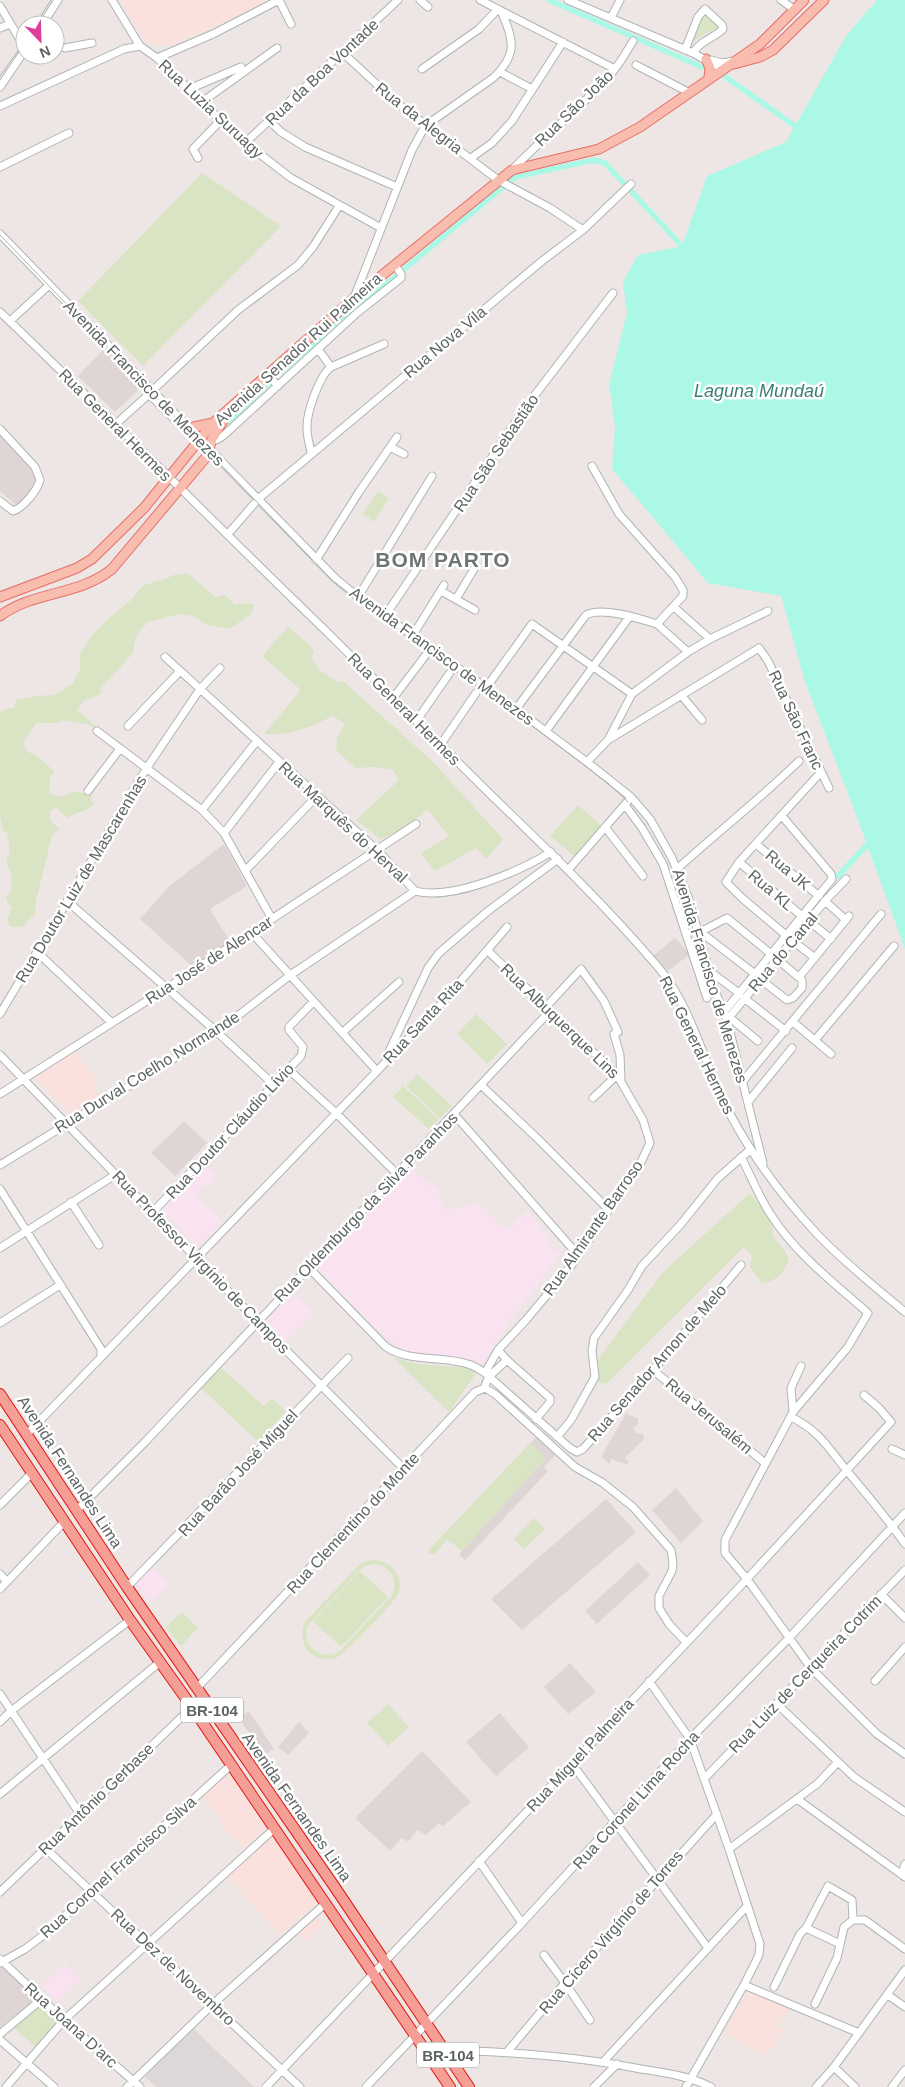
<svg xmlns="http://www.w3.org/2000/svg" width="905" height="2087" viewBox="0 0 905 2087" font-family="Helvetica,sans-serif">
<rect width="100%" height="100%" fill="#eee6e5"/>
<path fill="#fbe1dd" d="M119,0h143l3,4 -96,42 -21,-2z
M74,1051l17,20 6,13 -3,3 7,11 -29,18 -38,-39z
M229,1768l39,56 -1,4 -23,20 -26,-26 4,-4 -22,-24z
M271,1833l4,2 42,64v4l-37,32 -54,-61z
M316,1916l7,8 -17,17 -8,-8z
M750,1989l41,18 -14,18 8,5 -20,25 -41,-22z"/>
<path fill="#ddd8d7" d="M193,2028l61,59h-98l-11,-10z"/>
<path fill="#ded5d4" d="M103,350l37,38 -25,24 -37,-36z
M0,431l36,38 3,12 -17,23 -6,1 -16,-14z
M224,844l23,42 -37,23 21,34 -38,24 -53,-48 28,-32z
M675,938l15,16 -22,17 -14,-16z
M184,1121l23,22 -32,33 -24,-23z
M626,1413l12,6v5l-5,4 4,5 6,1 1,5 -19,19 4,3 -1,4 -17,-6 -1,5 -9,-7z
M536,1437l19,18 -11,12 4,4 -83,89 -6,-6 87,-96 -16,-15z
M676,1488l27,33 -22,22 -29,-33z
M606,1499l30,33 -114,98 -31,-31z
M638,1562l12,13 -53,49 -12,-13z
M570,1663l26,29 -28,22 -24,-27z
M249,1711l25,38 -10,6 -25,-37z
M500,1713l29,34 -33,29 -30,-34z
M299,1722l10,11 -21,22 -10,-8z
M422,1751l49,51 -28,24 -4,-3 -13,12 -9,-5 -9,12 -6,-4 -12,13 -35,-33z
M0,1966l38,32 -38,29z"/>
<path fill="#f9e3f0" d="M203,1164l12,11 -3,3 1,2 -6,6 -2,-2 -10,11 28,27 -22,21 -4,2 -3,-1 -30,-31 -2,-5 3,-6z
M411,1167l27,23 7,21 33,-8 29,27 21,-20 23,32 -2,4 12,8 -42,55 -39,57 -18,-6 -48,-7 -17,-7 -12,-8 -67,-69 -1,-4z
M292,1292l22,22 -28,28 -22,-22z
M150,1566l19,18 -20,20 -14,-22z
M65,1963l16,17 -24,21 -16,-15z"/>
<path fill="#d9e4c4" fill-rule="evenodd" d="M702,9l19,18 -13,5 -20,12z
M202,173l79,53 -138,140 -65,-65z
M378,491l11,7 -15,24 -11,-8z
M186,573c11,7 19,16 30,24l9,-2 10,10 13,-2 6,2 -3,9 -21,15 -23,-4 -13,-9 -13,-2 -13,3 -20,5 -10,11 -4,12v7l-34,37 1,5 -18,7 -6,9 22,19 -12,-5 -25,-4 -4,3h-22l-13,20 4,9 8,2 19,17 -4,7 -1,16 14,3 10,-6 18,4 2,10c-10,9 -16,5 -25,13l-12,-10 -5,2 -2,9 10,10 -7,7 -16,65 -1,13 -13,13h-11l-4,-7 5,-13 -4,-4 -2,-7 5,-5v-19l-4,-6v-10l3,-3 -3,-21 -4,-1 -3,-15v-105l14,-4 2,-7 21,-4 18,-1 17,-11 8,-14v-16l12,-19 17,-17 21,-17 14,-16 21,-6 9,-4z
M288,627l22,18 4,8 -3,5 10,13 16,11 6,-1 89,80 71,78 -16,20 -11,-11 -41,23 -14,-18 28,-17 -22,-27c-13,13 -29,25 -47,30l-24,-19 43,-40 -6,-10 -18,-3 -20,1 -19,-18 1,-12 8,-14 -12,-8c-26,12 -40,19 -69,18l37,-44 -39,-34z
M578,805l26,23 -27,30 -27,-22z
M476,1014l31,30 -20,20 -30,-30z
M417,1074l35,32 -12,12 -34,-32z
M403,1086l36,33 -10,10 -36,-32z
M750,1193l22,27 1,16 12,15 4,8c-5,14 -12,22 -27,24l-12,-16 2,-11 -8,-9 -138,137 -8,-2v-22l65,-88z
M394,1358l25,6 51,4 7,4 -28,40z
M220,1367l44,39 8,-8 14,13 -28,31 -57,-54z
M530,1443l16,15 -84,93 -15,-12 -13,16 -7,-3z
M534,1518l11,11 -21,20 -10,-10z
M373,1560c17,0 32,16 25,34 -4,9 -53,60 -62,64 -10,3 -21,1 -28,-7 -7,-9 -7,-19 -3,-29l51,-54 7,-6zM373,1564c17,1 26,15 19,31l-52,56c-19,11 -41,-6 -31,-27l50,-53 6,-5z
M360,1571l28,26 -47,50 -28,-26z
M182,1612l16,16 -17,18 -15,-19z
M388,1704l21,23 -21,19 -21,-23z
M41,2005l19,15 -25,27 -22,-20z"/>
<path fill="#abf8e7" d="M877,0h28v949l-51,-140 -49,-127 -24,-86 -73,-13 -96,-114 3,-43 -6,-42 18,-71 -4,-31 15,-27 44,-9 25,-70 79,-34 60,-106z"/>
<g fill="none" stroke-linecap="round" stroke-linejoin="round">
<path stroke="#abf8e7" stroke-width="5.5" d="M549,0l153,67
M723,75l72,51
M225,424l57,-53 233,-194 79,-17 11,3 77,83
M838,876l29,-31"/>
<g stroke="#aeb4b4" stroke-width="9">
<path id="minor" d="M112,0l28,46 17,12 82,80 52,40 90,50
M279,0l12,24
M420,0l8,7
M480,0l135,69
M568,0l125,53 29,16
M781,0l14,10
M0,6l25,42
M611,18l9,-18
M42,25l16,-25
M0,28l10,-4
M55,45l10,3 27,-5
M685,50l13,-33 7,-8 17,16 1,4c-10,10 -21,10 -30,24
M343,53l54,50 101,77 52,28 33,22
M157,58l56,-24 66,-34
M711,60l11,3 12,-2
M636,65l52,27
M422,69l57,-40 19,-20
M500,72l32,17
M0,87l25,-37
M189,89l52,-22
M202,102l75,-54
M0,106l124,-57 16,-3
M270,121l11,11 24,15 92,40
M245,143l153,-143
M198,158l-5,-9 28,-29
M471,158l21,-15 20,-22 51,-79
M0,167l69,-34
M512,170c33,-35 71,-63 102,-100 7,-8 13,-19 19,-29
M0,234l336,345 22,18 158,112 71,53 44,35 19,22 22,39 16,39 27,94 12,29 36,143
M354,298l58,-148 13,-24 68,-48c25,-23 21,-39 8,-67
M0,312c110,105 217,214 327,320 55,54 109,109 165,164 57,55 114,110 166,171 34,39 47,101 72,147 23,43 54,85 88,121 27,28 57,52 87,77
M10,321l36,-33
M318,349l13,18
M268,375l10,11
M153,390l85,-80 60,-45 15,-18 26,-41
M116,424l33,-30 30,30
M0,429l35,38 5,13c-3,11 -17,28 -27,31l-13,-10
M212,439l4,1 7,-4 134,-123 44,-35v-4l-6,-9
M390,447l14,7
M311,453c-1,-7 -4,-16 -4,-24 -1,-15 12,-53 24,-62l53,-23
M258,499l284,-238 41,-31 48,-46
M228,534l26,-30
M316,560l43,-68 38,-55
M441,591l34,19
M358,597l74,-121
M456,599l18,-30
M674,607l36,32
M385,616l140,-208 88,-115
M657,624l31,28
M413,635l31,-50
M165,657l212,193 38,41c37,10 105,-20 136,-39
M486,688l46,-64 100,70
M681,695l21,25
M394,697l31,-41
M516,709l70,-94c15,-9 55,4 71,9l26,-28v-6l-8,-13 -56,-63 -27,-48
M417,720l32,-46
M128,726l52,-55
M97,731l105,79 22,23 48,86
M546,731l84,-115
M609,738l23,-44 56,-42 22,-13 58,-28
M441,744l35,-51
M587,762l21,-22 151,-92 9,13 61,127
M88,791l31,-41
M625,805l17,23 21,36 44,134
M202,810l54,-68
M605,827l38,49
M224,833l55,-71
M756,844l63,52
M739,862l64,55
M677,869c41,-37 83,-70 122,-108
M568,870l59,-68
M245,871l72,-75
M67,901l150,131 56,52
M825,901l21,19
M809,921l22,18
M698,930l57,44
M251,932l125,138
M700,932l27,-14 44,36
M787,936l-45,-38 -16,-16 13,-20 82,-90
M793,941l22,17
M37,952l74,70
M708,970l31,23
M799,977l50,-61
M760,979l27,21 6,-2 9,-10v-8l-25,-21
M744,998l42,33
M546,1007l35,-38 23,32 14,31 -4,2 6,21 1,25
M724,1012l108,-133 -1,-5 -49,-58
M0,1014l146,-245 54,-80 20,-21
M729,1017l29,24
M727,1020l98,-119 21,-22
M793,1022l38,32
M343,1032l56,-50
M815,1040l79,-94
M0,1055l257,266 146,147
M386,1058l42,-90 11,-15 49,-42 70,-52
M288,1069l48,44 60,60
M743,1081l138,-167
M481,1085l57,54 70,70
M0,1094l167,-106 249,-164
M593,1098l24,-23
M748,1102l44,-54
M454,1114l124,141
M741,1157c10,19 18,40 30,58 25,39 63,68 97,98l-20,34 -55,65 -68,128v13l22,26 64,89 66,66 28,20
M0,1165l217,-133 72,-56 126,-85
M0,1189l101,160v8
M71,1202l28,43
M152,1213l149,-157 2,-9 -14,-17v-3l24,-25
M0,1248l115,-73
M308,1267l78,80c25,16 58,8 85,18 5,2 10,5 14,8l85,75 7,4 6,-3 70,-79 88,-105
M0,1323l60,-38
M498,1350l9,10 43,38v4l-14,17
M653,1370l112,93
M485,1373l13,-23 28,-30 45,-54 70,-104 9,-19 -7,-23 -26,-45 -129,-124
M485,1388l10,6 80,73 28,16 30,24 38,43 2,13 -1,8 -13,25v12l10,16 17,18
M485,1388c0,-11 14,-20 22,-28
M793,1412l-2,-24 10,-22
M791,1417c29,14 37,31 57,55 20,24 40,47 57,72
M27,1434l408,-423 72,-84
M557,1437l14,-17 24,-43 -3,-26 2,-13 34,-48 14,-24 39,-42 37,-46 33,-29
M892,1449l13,6
M0,1505l32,-32
M77,1510l68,-68 405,-431
M0,1574l7,8
M127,1587l221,-229
M0,1589l65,-68
M881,1594l24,24
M649,1681l41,58 39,110 31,95 -1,11 -15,30 -58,102
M875,1681l30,-34
M197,1688l278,-296 10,-4
M0,1694l80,120
M777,1704l77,73 51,35
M0,1722l11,-11 119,-91
M573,1765l135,183
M704,1779l201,-209
M0,1794l160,-132
M797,1799l108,78
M45,1848l255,239
M729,1849l88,-65 21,-22
M479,1861l43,62
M902,1875l3,-11
M0,1892l192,-185
M806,1928l34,16
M544,1955l21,28 25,37
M0,1959l64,61 76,67
M0,1963l25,-14 20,-15 186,-169
M744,1985l115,48
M774,1987l26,-53 6,-6 22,-42 24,14 1,20
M888,1995l17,12
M815,2004l22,-46 7,-31 9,-7h12l40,29
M0,2034l42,-35
M0,2040l54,47
M444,2050c66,2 132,6 197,19 25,4 48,7 70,18
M507,2052l58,-69 152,-169
M603,2062l144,-156
M834,2067l21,20
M6,2087l58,-67 211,-192
M127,2087l86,-83 113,-101
M266,2087l481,-508 144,-157 -12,-14 -15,-13
M366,2087l156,-164 168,-184 99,-101 116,-125
M594,2087l23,-23
M816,2087l18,-20 71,-97
M892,2087l13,-17"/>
</g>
<g stroke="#e66e66" stroke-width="11">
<path id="major" d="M706,59l4,9 -1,9
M734,64l26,-7 13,-7 51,-50
M189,428l24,-5
M0,597l77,-29 15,-9 52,-51 69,-85 141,-125 158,-128 87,-21 41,-22 120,-83 44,-44
M0,616c33,-25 79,-20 112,-47l95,-113 5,-17 14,-23"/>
</g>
<g stroke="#e11912" stroke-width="12">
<path id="highway" d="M0,1394l127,193 207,299 135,201
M0,1425l130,195 62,87 258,380"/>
</g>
<use href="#minor" stroke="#fff" stroke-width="7"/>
<use href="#major" stroke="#f9bdb0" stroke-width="9"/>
<use href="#highway" stroke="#f59e96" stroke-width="10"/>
<path stroke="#afb0b0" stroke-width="1" d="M35,25l16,-25
M0,76l25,-35
M0,235l332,345 27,21 117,82 133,101 19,18"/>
</g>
<g text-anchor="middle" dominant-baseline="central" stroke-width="5" stroke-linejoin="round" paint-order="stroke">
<g fill="#fff" stroke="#8e9292" stroke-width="1">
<rect x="181" y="1697.5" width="62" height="25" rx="4"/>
<rect x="417" y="2042.5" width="62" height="25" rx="4"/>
</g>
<g font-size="15" font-weight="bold" fill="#5d6464">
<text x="212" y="1710">BR-104</text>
<text x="448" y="2055">BR-104</text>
</g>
<g font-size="16" fill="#5d6464" stroke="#fff">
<text transform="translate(322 72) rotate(-43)">Rua da Boa Vontade</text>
<text transform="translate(574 108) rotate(-44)">Rua São João</text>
<text transform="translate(211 109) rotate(43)">Rua Luzia Suruagy</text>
<text transform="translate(419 118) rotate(38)">Rua da Alegria</text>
<text transform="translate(445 342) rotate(-40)">Rua Nova Vila</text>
<text transform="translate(298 349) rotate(-42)">Avenida Senador Rui Palmeira</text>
<text transform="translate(144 383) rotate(46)">Avenida Francisco de Menezes</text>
<text transform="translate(115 425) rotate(45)">Rua General Hermes</text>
<text transform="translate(496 453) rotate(-56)">Rua São Sebastião</text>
<text transform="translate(442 656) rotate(36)">Avenida Francisco de Menezes</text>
<text transform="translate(404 709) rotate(45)">Rua General Hermes</text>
<text transform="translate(796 720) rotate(65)">Rua São Franc</text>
<text transform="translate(343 822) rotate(43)">Rua Marquês do Herval</text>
<text transform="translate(788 870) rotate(40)">Rua JK</text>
<text transform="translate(81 879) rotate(-59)">Rua Doutor Luiz de Mascarenhas</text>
<text transform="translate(771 890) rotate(40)">Rua KL</text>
<text transform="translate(783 952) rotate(-50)">Rua do Canal</text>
<text transform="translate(209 960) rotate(-33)">Rua José de Alencar</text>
<text transform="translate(710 976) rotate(73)">Avenida Francisco de Menezes</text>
<text transform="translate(423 1021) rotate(-47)">Rua Santa Rita</text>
<text transform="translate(560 1021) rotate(44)">Rua Albuquerque Lins</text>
<text transform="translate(697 1045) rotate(64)">Rua General Hermes</text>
<text transform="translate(147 1072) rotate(-32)">Rua Durval Coelho Normande</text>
<text transform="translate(230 1131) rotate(-47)">Rua Doutor Cláudio Lívio</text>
<text transform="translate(366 1207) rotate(-46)">Rua Oldemburgo da Silva Paranhos</text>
<text transform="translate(593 1228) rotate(-55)">Rua Almirante Barroso</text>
<text transform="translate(201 1262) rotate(46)">Rua Professor Virgínio de Campos</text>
<text transform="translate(657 1363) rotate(-49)">Rua Senador Arnon de Melo</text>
<text transform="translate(709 1416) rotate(40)">Rua Jerusalém</text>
<text transform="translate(70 1472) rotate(57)">Avenida Fernandes Lima</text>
<text transform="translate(238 1473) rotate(-47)">Rua Barão José Miguel</text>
<text transform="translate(353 1523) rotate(-47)">Rua Clementino do Monte</text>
<text transform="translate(805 1674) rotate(-46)">Rua Luiz de Cerqueira Cotrim</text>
<text transform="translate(580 1755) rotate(-47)">Rua Miguel Palmeira</text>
<text transform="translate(96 1799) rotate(-44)">Rua Antônio Gerbase</text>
<text transform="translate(636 1800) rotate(-48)">Rua Coronel Lima Rocha</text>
<text transform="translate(297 1807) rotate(55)">Avenida Fernandes Lima</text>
<text transform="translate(118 1867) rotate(-42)">Rua Coronel Francisco Silva</text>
<text transform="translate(611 1932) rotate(-49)">Rua Cícero Virgínio de Torres</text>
<text transform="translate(173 1967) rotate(43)">Rua Dez de Novembro</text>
<text transform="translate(71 2025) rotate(42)">Rua Joana D'arc</text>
</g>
<g font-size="18" font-style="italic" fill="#397f75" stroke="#fff">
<text x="759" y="391">Laguna Mundaú</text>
</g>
<g font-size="21" font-weight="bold" letter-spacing="1" fill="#6e7675" stroke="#fff">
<text x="443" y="559">BOM PARTO</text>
</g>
</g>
<g transform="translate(40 40) rotate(157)"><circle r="24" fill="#ffffff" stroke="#bec1c1"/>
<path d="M0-4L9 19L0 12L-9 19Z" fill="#dc3e99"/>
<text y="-8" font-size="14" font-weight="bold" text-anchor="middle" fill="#5d6464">N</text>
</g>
</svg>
